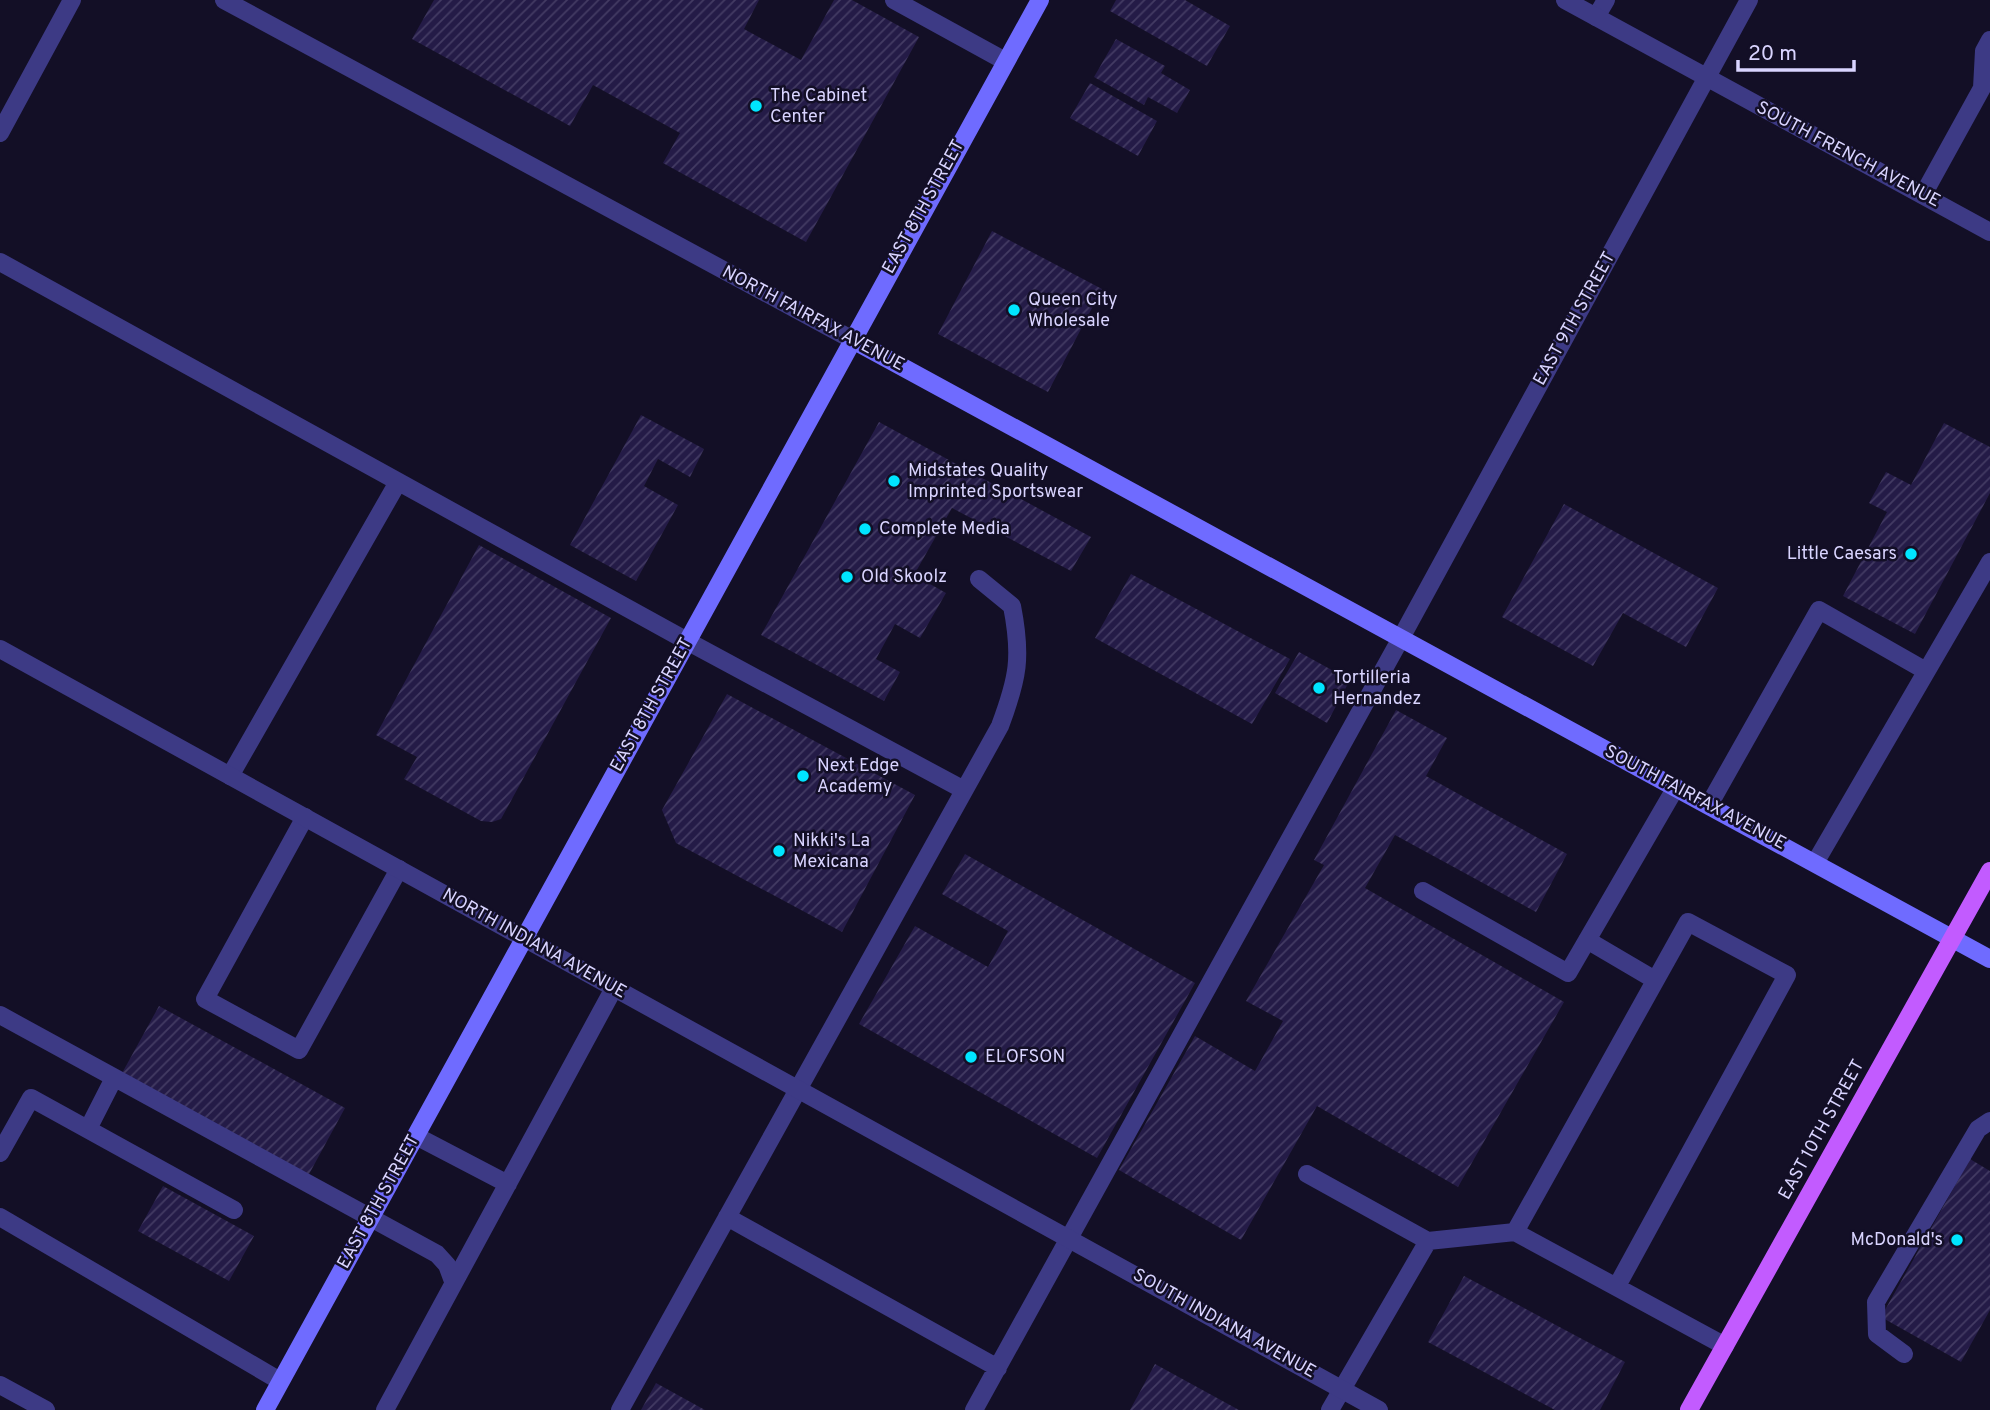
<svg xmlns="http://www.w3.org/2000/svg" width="1990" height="1410" viewBox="0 0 1990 1410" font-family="Overpass,sans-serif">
<defs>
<pattern id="building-hatch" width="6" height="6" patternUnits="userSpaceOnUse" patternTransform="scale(1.75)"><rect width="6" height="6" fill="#241b47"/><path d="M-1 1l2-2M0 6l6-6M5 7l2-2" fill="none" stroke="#433b63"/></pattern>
</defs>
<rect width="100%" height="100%" fill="#130f26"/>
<path fill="url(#building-hatch)" d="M434,0h325l-15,29 57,31 33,-60h18l67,37 -113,205 -143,-79 17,-30 -87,-48 -23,41 -158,-87z
M1116,0h69l45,26 -23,40 -97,-55z
M1116,39l49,27 -4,7 29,17 -13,23 -29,-16 -4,8 -50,-28z
M1090,83l67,38 -19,35 -68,-38z
M992,231l110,58 -54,103 -110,-58z
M641,415l63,34 -14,28 -32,-18 -14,27 34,19 -42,76 -66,-36z
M879,422l212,115 -20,34 -119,-63 -38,67 32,18 -26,45 -25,-14 -19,35 24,13 -16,29 -123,-66z
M1944,423l46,24v46l-75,141 -72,-38 44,-84 -18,-9 17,-31 25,13z
M1564,504l154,84 -32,59 -63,-34 -30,53 -91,-49z
M479,545l132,73 -110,201 -9,3 -11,-1 -77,-42 13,-22 -41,-22z
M1131,574l159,85 -38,65 -157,-86z
M1299,652l51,28 -23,43 -52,-30z
M727,694l188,101 -73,137 -166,-89 -14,-33z
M1396,710l51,28 -21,38 141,78 -31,58 -141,-77 -30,53 199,114 -106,185 -141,-81 -76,134 -122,-70 76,-134 60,35 28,-50 -37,-20 78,-136 -10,-5z
M965,854l230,129 -98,175 -238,-134 56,-98 73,41 20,-36 -66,-37z
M159,1006l186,102 -37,68 -187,-101z
M1970,1159l20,12v139l-29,52 -80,-45z
M163,1186l91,50 -25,45 -91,-50z
M1464,1276l161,86 -25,48h-45l-127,-68z
M1155,1364l84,46h-109z
M656,1383l49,27h-64z"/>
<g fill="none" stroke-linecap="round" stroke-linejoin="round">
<path stroke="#3d3a85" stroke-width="18" d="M894,0l111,61
M1596,17l10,-17
M1923,195l59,-107 2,-37 6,-11
M0,262l687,379 277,149
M230,776l168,-294
M1709,805l110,-195 107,61
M305,817l-100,182 94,51 100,-181
M1815,863l175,-301
M1423,891l145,82 108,-186
M1587,940l68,40
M0,1015l437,239 10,11 6,16
M89,1127l25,-49
M416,1136l92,48
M0,1153l31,-55 203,112
M1307,1174l121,67
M0,1217l280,164
M727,1217l271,151
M1617,1286l170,-311 -99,-53 -173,310 210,114
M1904,1354l-27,-20 -1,-32 102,-173 12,-8
M385,1410l229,-422
M620,1410l380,-684c18,-48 22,-69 12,-120l-33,-27
M974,1410l427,-772
M1330,1410l98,-169 87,-9"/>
<path stroke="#3d3a85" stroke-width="18" d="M224,0l627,339
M1565,0l425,232
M0,133l72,-133
M1401,638l348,-638
M0,649l1379,761
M0,1385l46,25"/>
<path stroke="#6f6bff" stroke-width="18" d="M851,339l1139,620
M265,1410l775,-1410"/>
<path stroke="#c25bff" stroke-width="18" d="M1689,1410l301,-539"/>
</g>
<g fill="#00e5ff" stroke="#130f26" stroke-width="2.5">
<circle cx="756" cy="106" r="7"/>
<circle cx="1014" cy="310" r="7"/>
<circle cx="894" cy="481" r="7"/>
<circle cx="865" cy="529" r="7"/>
<circle cx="1911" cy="554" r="7"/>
<circle cx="847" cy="577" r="7"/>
<circle cx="1319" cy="688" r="7"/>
<circle cx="803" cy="776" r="7"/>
<circle cx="779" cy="851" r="7"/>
<circle cx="971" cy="1057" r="7"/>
<circle cx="1957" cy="1240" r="7"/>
</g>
<g text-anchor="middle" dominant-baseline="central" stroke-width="5" stroke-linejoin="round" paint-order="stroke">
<g font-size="18" fill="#d9d4ff" stroke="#130f26" text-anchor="start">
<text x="770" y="96">The Cabinet<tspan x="770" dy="21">Center</tspan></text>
<text x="1028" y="300">Queen City<tspan x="1028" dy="21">Wholesale</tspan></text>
<text x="908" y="471">Midstates Quality<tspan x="908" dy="21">Imprinted Sportswear</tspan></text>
<text x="879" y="529">Complete Media</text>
<text x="1897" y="554" text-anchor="end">Little Caesars</text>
<text x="861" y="577">Old Skoolz</text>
<text x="1333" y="678">Tortilleria<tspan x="1333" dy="21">Hernandez</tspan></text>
<text x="817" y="766">Next Edge<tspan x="817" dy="21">Academy</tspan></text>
<text x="793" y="841">Nikki's La<tspan x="793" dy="21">Mexicana</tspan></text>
<text x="985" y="1057">ELOFSON</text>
<text x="1943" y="1240" text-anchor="end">McDonald's</text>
</g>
<g font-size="18" fill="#d9d4ff" stroke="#130f26">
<text transform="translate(1848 155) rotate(28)">SOUTH FRENCH AVENUE</text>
<text transform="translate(924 207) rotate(-61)">EAST 8TH STREET</text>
<text transform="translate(813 319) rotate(28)">NORTH FAIRFAX AVENUE</text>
<text transform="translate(1575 319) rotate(-61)">EAST 9TH STREET</text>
<text transform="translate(652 705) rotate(-61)">EAST 8TH STREET</text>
<text transform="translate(1695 798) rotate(28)">SOUTH FAIRFAX AVENUE</text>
<text transform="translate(534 944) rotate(29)">NORTH INDIANA AVENUE</text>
<text transform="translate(1822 1130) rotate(-61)">EAST 10TH STREET</text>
<text transform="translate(379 1202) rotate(-61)">EAST 8TH STREET</text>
<text transform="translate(1224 1324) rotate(29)">SOUTH INDIANA AVENUE</text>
</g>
</g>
<path d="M1738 60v10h116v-10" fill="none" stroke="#d9d4ff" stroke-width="3.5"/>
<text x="1748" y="60" font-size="21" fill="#d9d4ff" stroke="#130f26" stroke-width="5" paint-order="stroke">20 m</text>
</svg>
